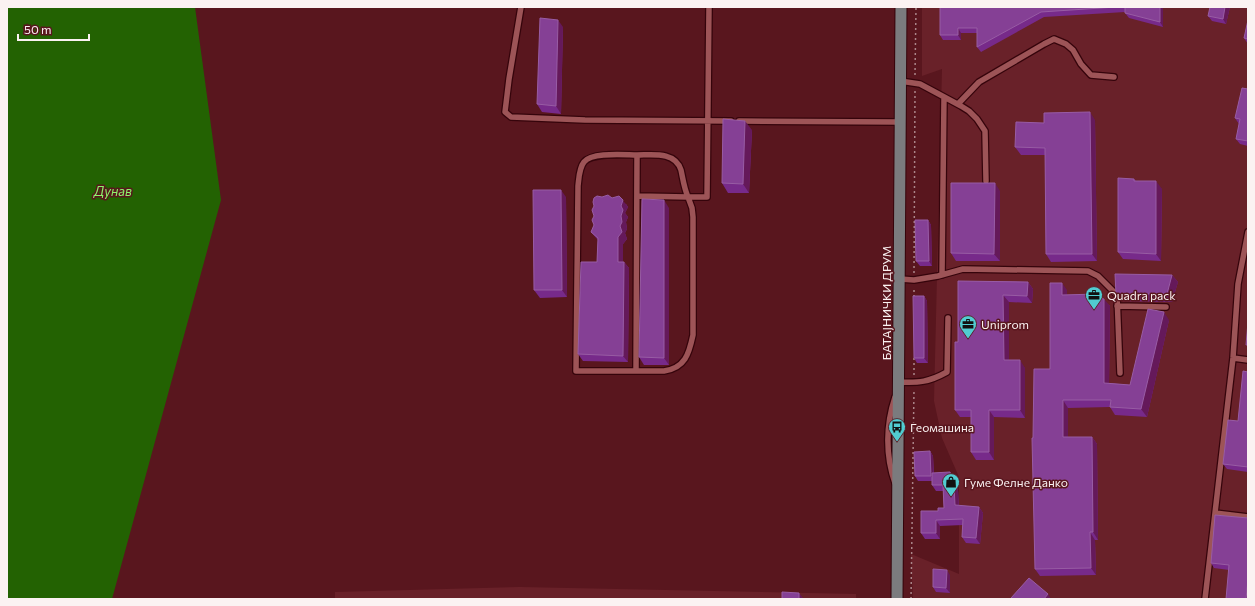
<svg xmlns="http://www.w3.org/2000/svg" width="1255" height="606" viewBox="0 0 1255 606" font-family="Commissioner,sans-serif">
<rect width="100%" height="100%" fill="#59161e"/>
<path fill="#692129" d="M922,7h326v592h-335l-2,-45 48,20v-97l-17,-39 -8,-37 8,-332 -20,7z
M520,587l336,7v5h-521v-7z"/>
<path fill="#236202" d="M7,7h188l26,193 -109,399h-105z"/>
<g fill="none" stroke-linecap="round" stroke-linejoin="round">
<g stroke="#35040b" stroke-width="8">
<path id="service" d="M521,7l-12,72 -4,33 6,5 74,3 146,1
M900,81l20,3 41,22 8,5 8,8 8,12 1,50
M958,104l21,-22 65,-38 10,-5 12,5 7,6 8,14 10,11 23,2
M739,121l161,1
M637,155c15,0 38,-4 44,15 2,9 3,18 7,27h19l2,-190
M942,275l2,-178
M900,279l14,1 24,-4 25,-7 125,2 10,5 19,19 3,78
M1117,306l49,1
M1233,358l15,2
M636,371l1,-216c-13,0 -45,-3 -53,7 -5,6 -5,16 -6,24l-2,185h88c21,-3 25,-17 29,-36v-118l-1,-9 -4,-11 -51,-1
M899,382c20,1 30,0 48,-10l1,-54
M895,483c-10,-28 -9,-59 0,-86
M1215,513l33,4
M1205,599l28,-241 5,-74 10,-52"/>
</g>
<g stroke="#35040b" stroke-width="13">
<path id="secondary" d="M897,599l4,-592"/>
</g>
<path stroke="#ab868a" stroke-width="1.5" stroke-dasharray="2 3" stroke-linecap="butt" d="M915,75l1,-68
M914,273l1,-182
M914,297v-10
M914,375v-18
M911,599l3,-210"/>
<use href="#service" stroke="#9d5457" stroke-width="5.5"/>
<use href="#secondary" stroke="#7b7b7e" stroke-width="11"/>
</g>
<path fill="#772a8a" d="M940,7h223v20l-34,-9 -4,-5v-1l-81,5 -63,35 -4,-5v-14h-16v7h-18l-3,-5z
M1230,7l-4,17 -14,-3 -4,-5z
M1248,20v24l-4,-6z
M563,27l-2,87 -19,-2 -5,-8z
M1248,89v57l-8,-2 -4,-5 3,-15 -4,-6z
M1095,120l2,141 -46,1 -5,-8 -1,-99h-24l-6,-8 29,-24z
M752,130l-3,63h-21l-6,-10z
M1134,179l2,2 26,8 -1,72 -38,-2 -5,-7z
M1000,191v70h-44l-5,-8z
M566,197l1,100 -27,1 -6,-8z
M602,197l24,7 2,3 -3,6 3,4 -2,5 1,7 -2,4 2,6 -4,5v18h1l5,6 -1,94 -45,-1 -5,-7 19,-92 1,-22 -7,-8 3,-7z
M669,208v157h-25l-5,-8z
M928,220l3,5 1,41h-12l-4,-5z
M1172,275l6,7 -6,20 -51,-1 -5,-7z
M958,281l70,1 5,7 -1,14 -23,-1v58l16,8v50l-31,-1v43h-18l-5,-8v-35h-11l-5,-7 3,-68z
M1067,290v5l32,2 11,9 -1,77 21,2 39,-65 -22,97 -32,-2 -5,-8 -42,1v29h24l5,7 1,96h-3l1,35 -56,1 -5,-7 -2,-131 17,-69z
M924,296l3,5 1,62h-11l-3,-5z
M1248,372v100l-21,-3 -4,-5 15,-43z
M930,451l3,5 1,17 20,5 4,12 1,16 20,1 4,6 -3,31 -14,-1 -4,-6 1,-12 -23,1v13h-15l-4,-6 17,-22 6,-3 -1,-17h-7l-4,-6v-4h-14l-3,-5z
M1248,518l-19,52 -15,-2 -3,-5z
M950,575v18l-14,-1 -3,-5z"/>
<path fill="#65195a" d="M1160,7h3v20l-3,-5z
M1225,7h5l-4,17 -3,-5z
M558,20l5,7 -2,87 -5,-8z
M958,28l3,5v7l-3,-5z
M1090,112l5,8 2,141 -5,-7z
M745,121l7,9 -3,63 -6,-9z
M1156,181l6,8 -1,72 -5,-7z
M995,183l5,8v70l-6,-7z
M561,190l5,7 1,100 -5,-7z
M621,198l7,9 -3,6 3,4 -2,5 1,7 -2,4 2,6 -4,5v25l-5,-7v-25l3,-21z
M664,200l5,8v157l-5,-7z
M928,220l3,5 1,41 -3,-5z
M624,262l5,6 -1,94 -5,-6z
M1172,275l6,7 -6,20 -5,-8z
M1028,282l5,7 -1,14 -5,-7z
M1062,283l5,7v12l-5,-7z
M1003,295l6,7v66l-5,-8z
M924,296l3,5 1,62 -4,-5z
M1104,299l6,7 -1,84 -5,-7z
M1164,312l5,8 -22,97 -6,-8z
M1020,360l5,8v50l-5,-8z
M1063,400l5,8v37l-5,-8z
M989,410l5,7v43l-5,-8z
M1092,437l5,7 1,96 -5,-8z
M930,451l3,5 1,25 -3,-5z
M950,472l4,6 4,12 1,21 -4,-6z
M979,507l4,6 -3,31 -4,-6z
M936,520l4,6v13l-4,-6z
M1090,532l5,8 1,35 -5,-7z
M947,570l3,5v18l-4,-5z
M1248,580v19h-2z
M799,593l4,5v1h-4z
M1048,594l3,5h-7z"/>
<path fill="#854095" stroke="#985ca4" d="M940,7h176l-75,5 -64,35v-19h-19v7h-18z
M1125,7h35v15l-35,-9z
M1210,7h15l-2,12 -15,-3z
M540,18l18,2 -2,86 -19,-2z
M1248,20v19l-4,-1z
M1242,88l6,1v52l-12,-2 4,-20 -5,-1z
M1090,112l2,142h-46l-1,-106 -30,-1 1,-25 28,1v-10z
M723,119l22,2 -2,63 -21,-1z
M1118,178l16,1v2h22v73l-38,-2z
M951,183h44l-1,71 -43,-1z
M533,190h28l1,100h-28z
M608,195l4,3 7,-2 4,4 -2,6 2,4 -2,6 1,6 -2,4 2,6 -4,5v25h6l-1,94 -45,-2 3,-92h16l1,-24 -7,-6 3,-7 -2,-5 2,-4 -2,-6 2,-4 -1,-4 1,-4 3,-2 5,1z
M642,199l22,1v158l-25,-1z
M915,220h13l1,41h-13z
M1115,274l57,1 -5,19h-51z
M958,281l70,1 -1,14 -24,-1 1,65h16v50h-31v42h-18v-42h-16v-68h3z
M1050,283h12v12l35,-1 -1,3 8,2v84l26,2 18,-76 16,3 -23,97 -31,-2 1,-7h-48v37h29l1,95h-3l1,36 -56,1 -3,-131h1l1,-69h16z
M913,296h11v62h-10z
M1248,322v23h-2z
M1243,371l5,1v95l-25,-3 5,-44 10,1z
M930,451l1,25h-16l-1,-24z
M950,472l4,13 1,20 24,2 -3,31 -14,-1 1,-18 -27,1v13h-15v-22h17v-3h6l-1,-23h-11v-12z
M1215,515l33,3v62l-2,19h-20l3,-34 -18,-2z
M933,569l14,1 -1,18 -13,-1z
M1029,578l19,16 -4,5h-32l-1,-1z
M782,592l17,1v6h-17z"/>
<defs>
<g id="office-pin" transform="scale(0.9)"><path d="M0 17L-7.5 6A9.5 9.5 0 1 1 7.5 6Z" fill="#51ccd1" stroke="#59161e"/><path d="M-6-3h4V-5.5h4V-3h4V5H-6ZM-1-4.5V-3h2v-1.5ZM-6 0V1H6V0Z" fill="#111"/></g>
<g id="bus-pin" transform="scale(0.9)"><path d="M0 17L-7.5 6A9.5 9.5 0 1 1 7.5 6Z" fill="#51ccd1" stroke="#59161e"/><path d="M-5-6H5V4H4V6H2V4H-2V6H-4V4H-5ZM-3.5-4V0h7V-4ZM-3.5 1.2v1.5H-2V1.2ZM2 1.2v1.5H3.5V1.2Z" fill="#111"/></g>
<g id="shop-pin" transform="scale(0.9)"><path d="M0 17L-7.5 6A9.5 9.5 0 1 1 7.5 6Z" fill="#51ccd1" stroke="#59161e"/><path d="M-5-2.5h2.3a2.7 3.5 0 0 1 5.4 0H5L5.5 6h-11ZM-1.5-2.5h3a1.5 2.3 0 0 0-3 0Z" fill="#111"/></g>
</defs>
<g fill-rule="evenodd">
<use href="#office-pin" x="1094" y="295"/>
<use href="#office-pin" x="968" y="324"/>
<use href="#bus-pin" x="897" y="427"/>
<use href="#shop-pin" x="951" y="482"/>
</g>
<g text-anchor="middle" dominant-baseline="central" stroke-width="3" stroke-linejoin="round" paint-order="stroke">
<g font-size="12" fill="#fbf2f2" stroke="#59161e" text-anchor="start">
<text x="1107" y="295">Quadra pack</text>
<text x="981" y="324">Uniprom</text>
<text x="910" y="427">Геомашина</text>
<text x="964" y="482">Гуме Фелне Данко</text>
</g>
<g font-size="12" fill="#fbf2f2" stroke="#59161e">
<text transform="translate(886 303) rotate(-90)">БАТАЈНИЧКИ ДРУМ</text>
</g>
<g font-size="13" font-style="italic" fill="#8df46b" stroke="#59161e">
<text x="113" y="191">Дунав</text>
</g>
</g>
<rect width="1255" height="606" fill="none" stroke="#fbf2f2" stroke-width="16"/>
<path d="M18 34v6h71v-6" fill="none" stroke="#fbf2f2" stroke-width="2"/>
<text x="24" y="34" font-size="12" fill="#fbf2f2" stroke="#59161e" stroke-width="3" paint-order="stroke">50 m</text>
</svg>
